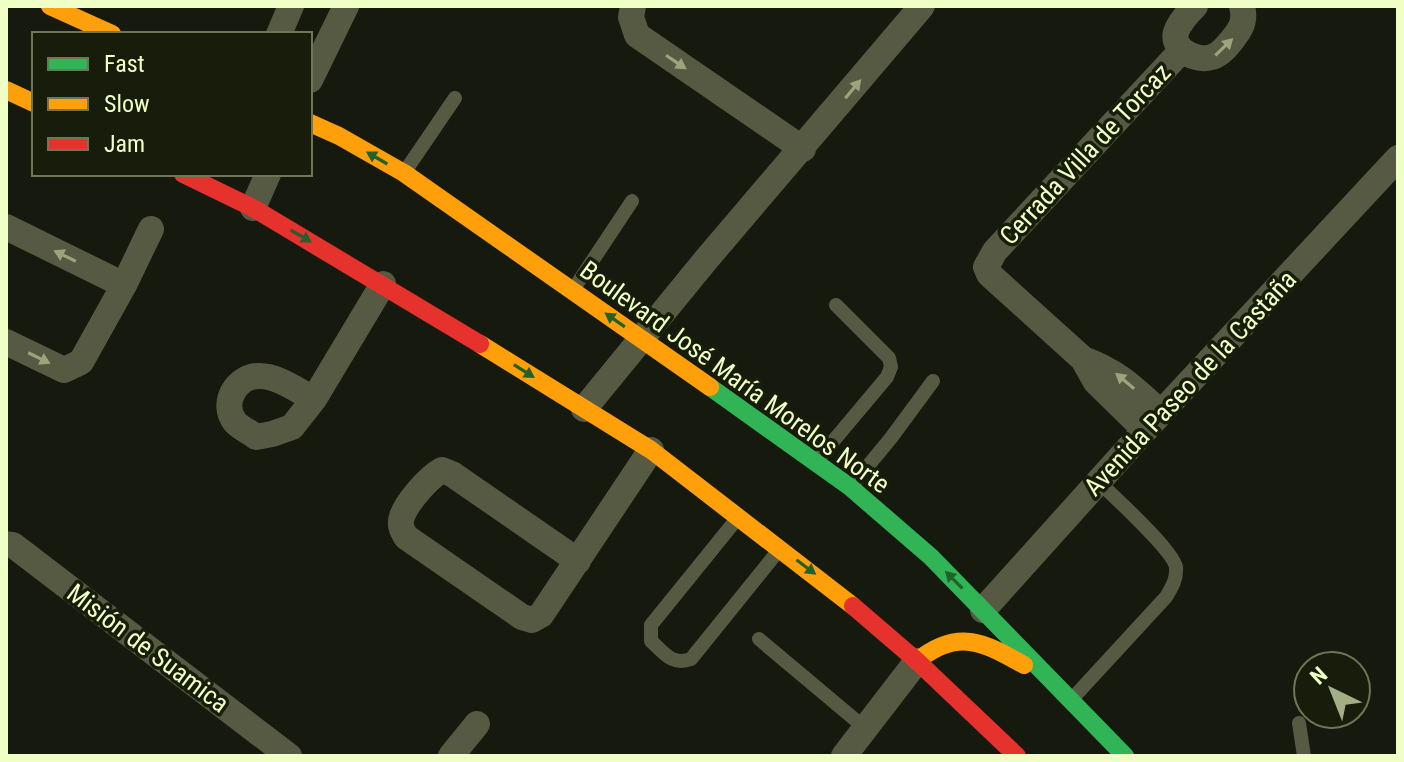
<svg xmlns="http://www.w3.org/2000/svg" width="1404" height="762" viewBox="0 0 1404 762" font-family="'Roboto Condensed',sans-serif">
<rect width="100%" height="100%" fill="#16190e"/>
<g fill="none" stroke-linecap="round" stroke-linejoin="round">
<path stroke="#565a42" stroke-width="14" d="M406,170l49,-72
M575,287l57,-86
M819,458l68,-81 4,-10 -2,-9 -53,-53
M853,484l38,-46 42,-57
M736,520l-85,105v16c13,12 21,25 40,18l88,-109
M759,639l106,89
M1072,699l94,-102c6,-10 11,-18 10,-30 -3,-17 -62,-70 -78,-86
M1299,723l5,33"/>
<path stroke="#565a42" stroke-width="26" d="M633,6l-2,11 6,18 166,114
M1195,6c-7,7 -16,17 -19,26 -5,18 21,30 36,25 10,-3 17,-13 23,-21 8,-10 10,-18 7,-30
M279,34l12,-28
M310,80l36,-74
M253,208l15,-34
M6,227l118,58
M6,342l58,28 17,-8 43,-77 27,-56
M1083,359c34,12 52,30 78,54
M314,399c-16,-8 -36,-23 -54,-23 -23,-1 -40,27 -25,46 5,6 15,10 21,15l16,-3 20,-7 22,-28 69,-115
M584,409l121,-148 217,-255
M1145,430l-49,-48 -13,-23 -94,-85 -3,-7 9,-16 187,-201
M6,544l7,1 276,211
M578,561l-126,-87 -10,-4c-13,7 -44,40 -41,55 0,4 3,8 5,12l116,80 10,3 9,-5 110,-165
M983,610l162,-180 253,-272
M451,756l26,-32
M844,756l73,-95"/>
<path stroke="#30b455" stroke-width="18" d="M710,387l140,100 81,70 194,199"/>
<path stroke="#ff9f0a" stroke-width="18" d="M50,6l62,28
M6,90l28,13
M310,123l29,13 65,37 306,214
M480,344l171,106 202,156
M917,661c41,-33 66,-19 107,4"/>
<path stroke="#e5322d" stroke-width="18" d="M183,174l70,34 227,136
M853,606l64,55 100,95"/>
</g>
<defs><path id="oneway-solid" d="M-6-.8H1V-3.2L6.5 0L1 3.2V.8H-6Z" transform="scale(2)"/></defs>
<g fill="#9ba47d">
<use href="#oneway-solid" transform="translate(1224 47) rotate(-44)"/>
<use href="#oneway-solid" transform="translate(676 62) rotate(34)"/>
<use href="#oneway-solid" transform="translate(853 89) rotate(-50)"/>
<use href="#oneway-solid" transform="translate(65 256) rotate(-154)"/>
<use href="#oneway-solid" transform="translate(39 358) rotate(26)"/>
<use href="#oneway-solid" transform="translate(1125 381) rotate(-140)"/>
</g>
<g fill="#22612c">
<use href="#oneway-solid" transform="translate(377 158) rotate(-150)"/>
<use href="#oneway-solid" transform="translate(301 236) rotate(30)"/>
<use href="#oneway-solid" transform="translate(615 320) rotate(-145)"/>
<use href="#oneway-solid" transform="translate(524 371) rotate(32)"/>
<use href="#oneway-solid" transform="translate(806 567) rotate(37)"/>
<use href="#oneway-solid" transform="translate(954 580) rotate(-135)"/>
</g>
<g text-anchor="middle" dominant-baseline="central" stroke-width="7" stroke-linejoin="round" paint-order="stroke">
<g font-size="26" fill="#efffc6" stroke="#171d0a">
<text transform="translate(1085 154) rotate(-47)">Cerrada Villa de Torcaz</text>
<text transform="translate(735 377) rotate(36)">Boulevard José María Morelos Norte</text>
<text transform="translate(1190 383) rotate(-47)">Avenida Paseo de la Castaña</text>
<text transform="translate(148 648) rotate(37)">Misión de Suamica</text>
</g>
</g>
<rect width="1404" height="762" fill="none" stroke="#efffc6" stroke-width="16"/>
<rect x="32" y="32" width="280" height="144" fill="#171d0a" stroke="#6d7755" stroke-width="2"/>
<rect x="48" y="58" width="40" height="12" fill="#30b455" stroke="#6d7755" stroke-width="2"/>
<text x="104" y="72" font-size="24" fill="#efffc6">Fast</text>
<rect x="48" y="98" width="40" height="12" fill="#ff9f0a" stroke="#6d7755" stroke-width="2"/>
<text x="104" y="112" font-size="24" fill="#efffc6">Slow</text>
<rect x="48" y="138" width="40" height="12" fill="#e5322d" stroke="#6d7755" stroke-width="2"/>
<text x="104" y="152" font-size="24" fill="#efffc6">Jam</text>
<g transform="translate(1332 690) rotate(317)"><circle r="38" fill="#171d0a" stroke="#6d7755" stroke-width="2"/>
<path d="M0-6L14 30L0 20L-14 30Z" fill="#a3ae86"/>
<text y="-12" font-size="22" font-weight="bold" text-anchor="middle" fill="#efffc6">N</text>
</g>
</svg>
